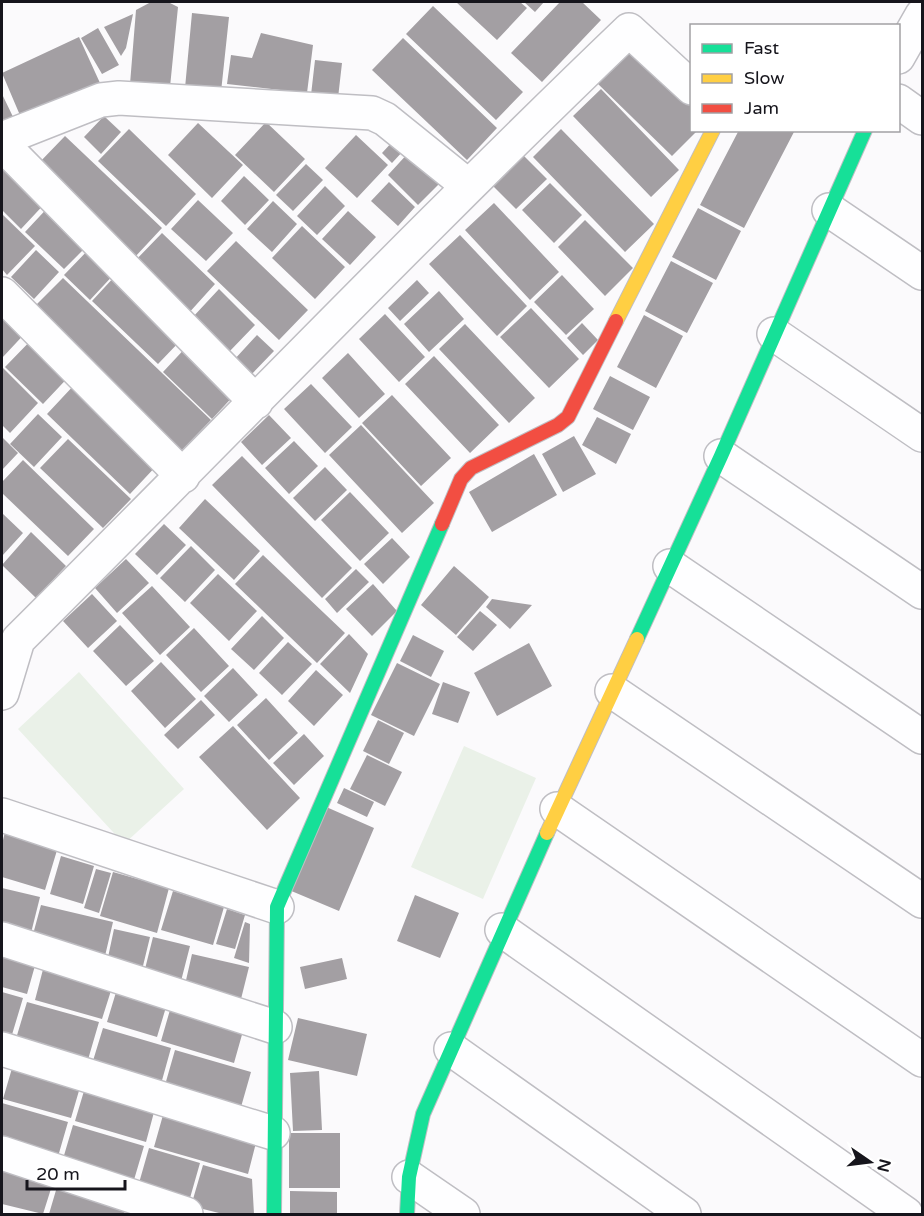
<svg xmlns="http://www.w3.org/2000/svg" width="924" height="1216" viewBox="0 0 924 1216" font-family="'Varela Round',sans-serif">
<rect width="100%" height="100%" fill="#fbfafc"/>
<path fill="#eaf1e8" d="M79,672l105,117 -60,55 -106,-115z
M464,746l72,32 -53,121 -72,-32z"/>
<path fill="#a39fa3" d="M151,2h17l10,5 -8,80 -40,-3 6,-74z
M456,2h64l7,6 -30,32z
M524,2h20l-9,10z
M560,2h22l19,18 -59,62 -31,-29z
M433,6l90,86 -27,28 -90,-86z
M192,13l37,4 -8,75 -36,-4z
M133,14l-7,34 -5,8 -17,-29z
M98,28l21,37 -17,9 -21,-36z
M261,33l52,12 -6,48 -80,-9 4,-29 21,3z
M79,37l21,46 -78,37 -20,-47z
M403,38l94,90 -30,32 -95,-90z
M629,47l63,61v22h6l-26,26 -76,-74z
M315,60l27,3 -4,35 -27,-3z
M601,89l78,81 -28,27 -78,-81z
M2,94l13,27 -13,7z
M104,116l17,16 -20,22 -17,-17z
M266,122l39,37 -31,33 -39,-37z
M198,123l45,42 -31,33 -44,-43z
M129,129l67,65 -30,32 -68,-65z
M561,129l93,95 -29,28 -92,-95z
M739,130h56l-51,98 -44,-23z
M356,135l32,30 -31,33 -32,-30z
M65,136l97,92 -28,30 -97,-93z
M394,140l10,10 -12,13 -10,-10z
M2,151l48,47 -29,31 -19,-19z
M410,151l32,30 -24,24 -30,-30z
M524,156l23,23 -31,30 -23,-23z
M306,164l17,16 -30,31 -17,-16z
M244,176l25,24 -24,25 -24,-24z
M389,182l26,25 -17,19 -27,-25z
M550,183l32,32 -28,28 -32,-33z
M325,186l20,20 -28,29 -20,-19z
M198,200l35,33 -27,28 -35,-32z
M273,201l24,23 -25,28 -25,-23z
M53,202l40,38 -29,29 -39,-37z
M494,203l65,69 -29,28 -65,-70z
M698,208l43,23 -25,49 -44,-23z
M348,211l28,26 -26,28 -28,-26z
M2,214l33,32 -28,29 -5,-6z
M585,220l48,48 -28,28 -47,-49z
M302,226l43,41 -30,32 -43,-41z
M162,233l53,51 -28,31 -55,-51z
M460,235l67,71 -30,30 -68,-72z
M236,241l72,69 -29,30 -72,-69z
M92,246l26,24 -28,30 -26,-25z
M36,250l23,22 -25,27 -23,-22z
M671,261l42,22 -26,50 -42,-22z
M116,275l66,64 -24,25 -66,-63z
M562,275l32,34 -28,26 -32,-33z
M63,278l148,142 -32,33 -149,-142z
M417,280l12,13 -29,28 -12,-13z
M219,289l36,36 -27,28 -36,-35z
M439,291l25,28 -35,33 -25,-28z
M2,300l28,28 -28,30z
M531,308l48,51 -30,29 -49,-51z
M385,314l40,43 -26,25 -40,-43z
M644,315l39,21 -27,52 -39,-21z
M582,323l16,17 -15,15 -16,-17z
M465,324l70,74 -26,25 -70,-74z
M38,333l38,36 -33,35 -38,-37z
M257,335l17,16 -25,26 -16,-16z
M190,343l49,47 -27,29 -49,-47z
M348,353l37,41 -26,24 -37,-40z
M434,356l65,69 -29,28 -65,-69z
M2,367l36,36 -28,30 -8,-8z
M610,376l40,21 -17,33 -40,-21z
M76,383l83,80 -29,31 -83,-80z
M311,384l41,43 -27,26 -41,-44z
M392,395l59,63 -30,28 -59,-63z
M38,414l24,23 -28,30 -24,-23z
M269,415l22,23 -29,27 -21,-23z
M597,417l34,17 -15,30 -34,-19z
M361,425l73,78 -32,30 -73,-78z
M574,436l22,38 -33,18 -21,-38z
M2,437l16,16 -16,17z
M68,439l63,60 -28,29 -63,-60z
M294,441l24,25 -29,28 -24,-26z
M534,454l23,41 -65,37 -23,-40z
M242,456l110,112 -30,30 -110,-113z
M23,460l71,69 -26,27 -66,-63v-11z
M325,467l22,23 -32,31 -22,-23z
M350,492l39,41 -29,28 -39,-41z
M205,499l55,52 -26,29 -55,-52z
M2,513l21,20 -21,23z
M164,524l22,21 -29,30 -22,-21z
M31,532l35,34 -30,32 -34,-33z
M392,538l18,19 -27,27 -19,-20z
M191,546l24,24 -30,32 -25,-24z
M263,555l82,78 -28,30 -82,-79z
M126,559l23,24 -32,30 -22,-25z
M454,566l35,31 -33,38 -35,-30z
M356,569l13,13 -32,31 -12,-14z
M218,574l39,37 -28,30 -39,-38z
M373,584l24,27 -25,25 -26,-27z
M152,586l38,41 -30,28 -38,-42z
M92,594l25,27 -29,27 -25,-27z
M492,599l40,6 -22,24 -24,-22z
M480,611l17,14 -24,26 -16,-14z
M262,616l22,22 -30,32 -23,-21z
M120,625l34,36 -28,25 -33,-35z
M194,628l35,38 -28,26 -35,-37z
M349,634l19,20 -18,39 -30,-29z
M413,635l31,16 -13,26 -31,-16z
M288,642l24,22 -30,31 -23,-22z
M529,643l23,43 -55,30 -23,-43z
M161,662l35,37 -31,29 -34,-37z
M397,663l43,21 -26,52 -43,-21z
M233,668l25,27 -29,27 -25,-26z
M316,670l27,25 -29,31 -26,-25z
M443,682l27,10 -12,31 -26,-9z
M266,698l32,35 -29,27 -32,-35z
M201,700l14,15 -37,34 -14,-14z
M378,720l26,13 -15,31 -26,-13z
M233,726l67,72 -33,32 -68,-73z
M304,734l20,22 -30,29 -21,-22z
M367,755l35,17 -17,34 -35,-17z
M344,788l30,14 -7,15 -30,-14z
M324,806l50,22 -35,83 -50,-21z
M5,832l53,15 -13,43 -43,-13v-33z
M61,856l33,10 -11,38 -33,-10z
M96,869l15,4 -12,40 -15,-5z
M113,872l56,16 -12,45 -57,-17z
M2,888l38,9 -9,36 -29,-7z
M173,891l51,16 -11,38 -52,-15z
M415,895l44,18 -19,45 -43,-17z
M41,905l72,17 -8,34 -73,-18z
M227,909l18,6 -10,34 -19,-5z
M245,922l5,2 -1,39 -15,-5z
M114,929l36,8 -8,33 -35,-8z
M153,937l37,9 -10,39 -37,-8z
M2,945l36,10 -11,39 -25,-7z
M192,954l57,13 -9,36 -56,-14z
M46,958l69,20 -13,41 -67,-19z
M342,958l5,21 -42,10 -5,-22z
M120,979l50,15 -13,43 -50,-15z
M2,992l21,6 -12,40 -9,-3z
M27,1002l72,20 -12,41 -72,-21z
M172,1003l73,21 -11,39 -73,-22z
M298,1018l69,16 -10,42 -69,-16z
M103,1028l68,20 -10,36 -69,-20z
M175,1050l76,22 -12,42 -76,-22z
M15,1058l68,19 -12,41 -68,-19z
M319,1071l3,59 -29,1 -3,-58z
M87,1081l70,20 -11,41 -71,-21z
M2,1103l66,19 -11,38 -55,-16z
M165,1108l93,27 -10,39 -94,-27z
M73,1125l71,21 -13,44 -71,-21z
M289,1133h51v55h-51z
M149,1148l51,15 -12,42 -51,-15z
M2,1160l53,16 -12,38 -41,-10z
M203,1165l49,14 2,35h-31l-32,-8z
M59,1180l69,20 -4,14h-75z
M290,1191l47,1v22h-47z"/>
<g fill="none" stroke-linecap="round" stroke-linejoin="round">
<g stroke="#bfbec3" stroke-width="36">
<path id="street" d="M898,57l24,-42
M898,101l24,17
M2,139l99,-39 18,-2 253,15 13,6 82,66
M2,144l254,258
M829,210l93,63
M2,294l181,182
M774,334l148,101
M721,456l201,136
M670,566l252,171
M612,691l310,210
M2,693l16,-53c204,-203 403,-411 611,-610l63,58
M557,809l365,251
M2,815l275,92
M502,930l404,284
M2,939l273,88
M2,1049l271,84
M451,1049l233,165
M2,1153l184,61
M409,1177l54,37"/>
</g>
<g stroke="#bfbec3" stroke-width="16">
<path id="fast" d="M637,639l84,-183 144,-326
M274,1214l3,-307 165,-383
M407,1214l2,-37 14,-63 124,-281"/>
</g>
<g stroke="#bfbec3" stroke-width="16">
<path id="slow" d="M616,321l97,-191
M547,833l90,-194"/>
</g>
<g stroke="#bfbec3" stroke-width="16">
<path id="jam" d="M442,524l19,-45 10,-11 87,-43 10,-8 48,-96"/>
</g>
<use href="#street" stroke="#fefeff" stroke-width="33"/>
<use href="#fast" stroke="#16e098" stroke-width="14"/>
<use href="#slow" stroke="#ffcf43" stroke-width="14"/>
<use href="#jam" stroke="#f24e42" stroke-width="14"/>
</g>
<rect width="924" height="1216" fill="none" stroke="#16151c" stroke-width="6"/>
<rect x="690" y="24" width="210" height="108" fill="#ffffff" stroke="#a2a1a4" stroke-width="1.5"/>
<rect x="702" y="44" width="30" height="9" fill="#16e098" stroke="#a2a1a4" stroke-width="1.5"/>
<text x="744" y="54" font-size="18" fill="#16151c">Fast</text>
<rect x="702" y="74" width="30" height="9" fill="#ffcf43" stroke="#a2a1a4" stroke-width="1.5"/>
<text x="744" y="84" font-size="18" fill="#16151c">Slow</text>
<rect x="702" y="104" width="30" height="9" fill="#f24e42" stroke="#a2a1a4" stroke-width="1.5"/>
<text x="744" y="114" font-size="18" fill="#16151c">Jam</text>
<g transform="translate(870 1162) rotate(104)" stroke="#ffffff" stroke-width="4.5" paint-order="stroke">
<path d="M0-4.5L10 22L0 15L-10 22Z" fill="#16151c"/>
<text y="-9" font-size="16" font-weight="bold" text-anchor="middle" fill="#16151c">N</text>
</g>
<path d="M27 1180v9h98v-9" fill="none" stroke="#16151c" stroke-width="3"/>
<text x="36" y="1180" font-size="18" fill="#16151c" stroke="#ffffff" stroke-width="4.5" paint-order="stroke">20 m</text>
</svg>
